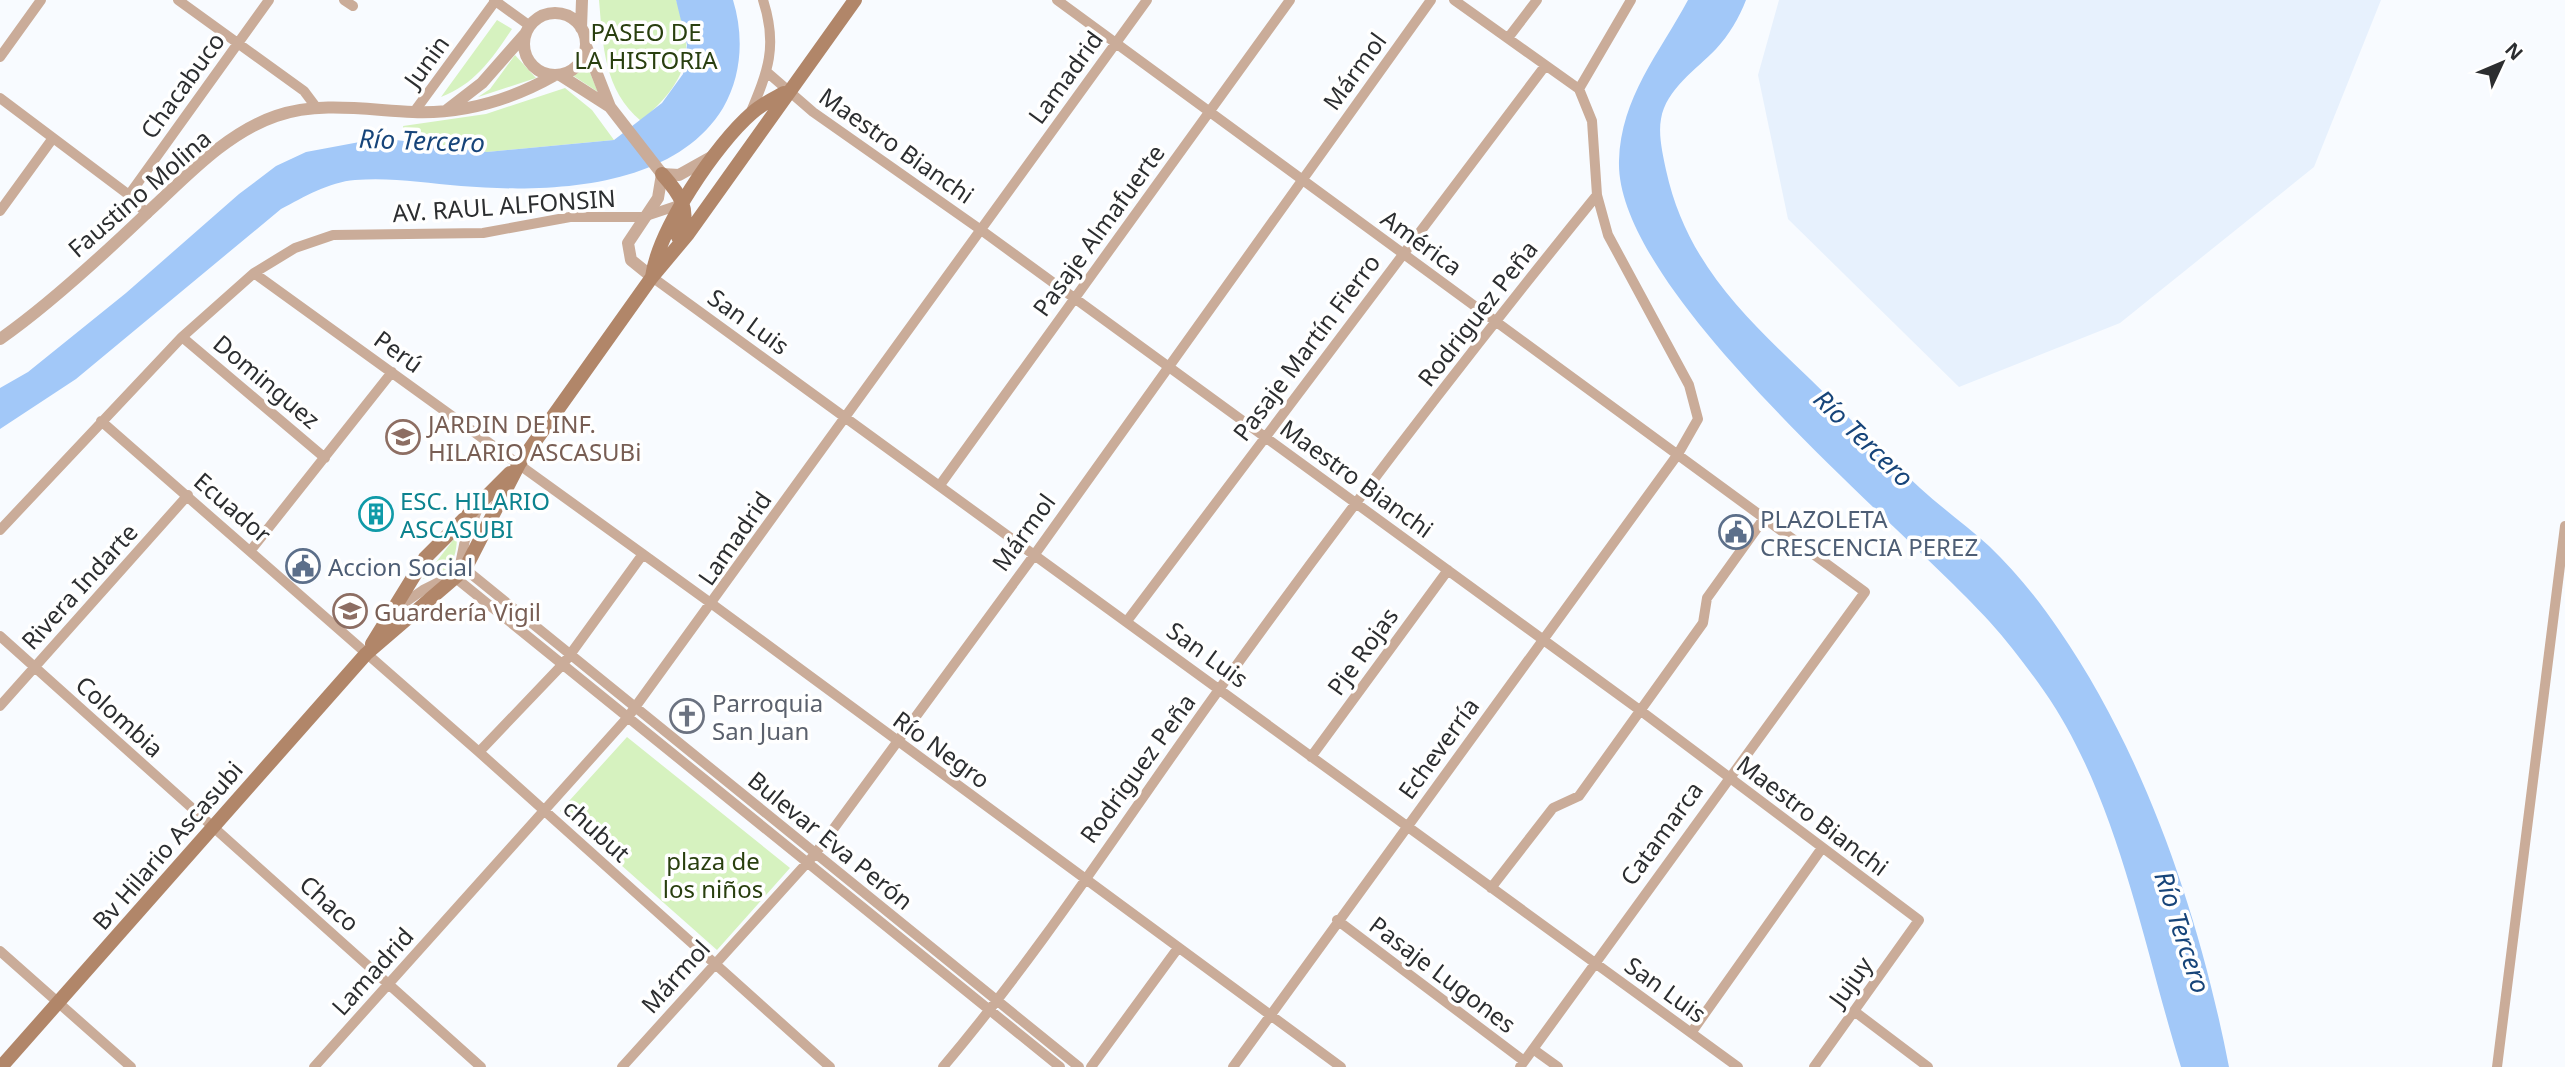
<svg xmlns="http://www.w3.org/2000/svg" width="2565" height="1067" viewBox="0 0 2565 1067" font-family="'Noto Sans',sans-serif">
<rect width="100%" height="100%" fill="#f8fbff"/>
<path fill="#e7f1fd" d="M1779,0h602l-67,167 -194,156 -161,64 -171,-168 -30,-144z"/>
<path fill="#d6f2bf" d="M599,0h77c22,55 8,84 -35,121 -37,-31 -38,-75 -42,-121z
M497,20l15,9c-20,30 -37,55 -71,68z
M515,55l21,23 -58,19 12,-8z
M585,61l13,31 -26,-17z
M565,88l27,22 22,30 -127,12 -81,-12 -3,-14 83,-12z
M457,535c0,26 -8,39 -34,44z
M627,737l163,131 -73,82 -157,-139z"/>
<path fill="#a2c8f8" d="M676,0h57c11,36 9,75 -10,108 -50,82 -177,85 -262,78 -36,-3 -70,-9 -106,-6 -26,2 -51,17 -74,29l-205,170 -76,50v-41l28,-16 98,-79 113,-99 37,-28 30,-14 75,-14 106,14 127,-12 48,-37 21,-29 4,-29z
M1688,0h58c-7,18 -17,35 -30,49 -19,20 -50,40 -55,70 -3,16 2,36 5,51 20,92 78,146 144,209 37,36 72,74 110,109 22,20 47,38 69,58 26,25 50,54 70,84 87,126 141,288 170,437h-48c-38,-122 -63,-270 -137,-376 -17,-24 -35,-48 -55,-70 -88,-97 -374,-329 -370,-460 2,-64 40,-107 69,-161z"/>
<g fill="none" stroke-linecap="round" stroke-linejoin="round">
<path stroke="#caac99" stroke-width="10" d="M178,0l126,91 12,16
M344,0l9,6
M494,0l36,26
M1057,0l808,592 -345,475
M1454,0l125,89
M1508,38l29,-38
M0,57l41,-57
M768,73l45,39 168,118 660,481 278,209 -105,147
M1579,89l52,-89
M0,98l129,97 18,19
M414,112l82,-112
M750,114c18,-43 28,-68 13,-114
M129,195l140,-195
M0,211l53,-73
M254,273l458,331 629,463
M652,277l1086,790
M182,337l143,121
M101,421l378,331 351,315
M940,485l350,-485
M479,506l-14,34 -8,39 603,488
M0,530l182,-193 72,-64 41,-25 38,-13 150,-2 87,-16h73l39,-13
M251,550l141,-178
M394,610l29,-20 42,-21 614,498
M1127,621l418,-555
M0,636l481,431
M0,706l188,-211
M479,752l85,-89 79,-109
M1311,757l137,-187
M1491,888l62,-80 26,-12 124,-173 4,-25 58,-81
M1337,920l187,141
M0,951l131,116
M1854,1011l74,56
M1691,1033l131,-185
M1533,1049l25,18
M314,1067l314,-350 519,-717
M622,1067l193,-213 220,-300 396,-554
M943,1067c100,-118 184,-250 275,-376 121,-169 248,-335 379,-496
M1091,1067l87,-119
M1233,1067l445,-613 20,-35 -9,-34 -81,-150 -11,-40 -5,-74 -13,-32
M2497,1067l68,-541"/>
<path stroke="#caac99" stroke-width="12" d="M524 44a31 31 0 1 1 62 0a31 31 0 1 1-62 0Z
M581,28l1,-28
M586,46l24,61 52,67
M560,75l50,32
M447,110l35,-27 44,-50
M662,174l17,1 34,-19
M652,277l-21,-17 -3,-17 30,-45 4,-24
M0,339c49,-34 105,-86 149,-128 37,-34 77,-78 127,-95 44,-15 91,-6 137,-4 50,2 98,-12 142,-37"/>
<path stroke="#b18669" stroke-width="14" d="M662,174c18,20 31,38 16,63
M652,277c6,-47 64,-133 100,-164 10,-9 21,-14 32,-20
M372,644l53,-86 85,-85
M1,1067l365,-413 99,-85 54,-105 133,-187 36,-43 167,-234"/>
</g>
<defs>
<g id="school-ring" transform="scale(1.75)"><circle r="9.5" fill="#fff" stroke="#8d6e63" stroke-width="1.5"/><path d="M0-5L7-2L0 1L-7-2ZM-4 1L0 2.5L4 1V4Q0 6-4 4Z" fill="#8d6e63"/></g>
<g id="building-ring" transform="scale(1.75)"><circle r="9.5" fill="#fff" stroke="#0f9aa8" stroke-width="1.5"/><path d="M-4-6H4V6H1V3H-1V6H-4ZM-2.5-4.3h1.7v1.8h-1.7ZM.8-4.3h1.7v1.8H.8ZM-2.5-1h1.7V.8h-1.7ZM.8-1h1.7V.8H.8Z" fill="#0f9aa8"/></g>
<g id="civic-ring" transform="scale(1.75)"><circle r="9.5" fill="#fff" stroke="#5c6f8a" stroke-width="1.5"/><path d="M-.6-6.5H3V-4.5H.6V-3L4-1V1h2V6H-6V1h2V-1L-.6-3ZM-1.2 2.5V6h2.4V2.5Z" fill="#5c6f8a"/></g>
<g id="church-ring" transform="scale(1.75)"><circle r="9.5" fill="#fff" stroke="#6b7280" stroke-width="1.5"/><path d="M-1.2-6h2.4v3.5h3.3v2.4h-3.3V6h-2.4V-.1h-3.3v-2.4h3.3Z" fill="#6b7280"/></g>
</defs>
<g fill-rule="evenodd">
<use href="#school-ring" x="403" y="437"/>
<use href="#building-ring" x="376" y="514"/>
<use href="#civic-ring" x="1736" y="532"/>
<use href="#civic-ring" x="303" y="566"/>
<use href="#school-ring" x="350" y="611"/>
<use href="#church-ring" x="687" y="716"/>
</g>
<g text-anchor="middle" dominant-baseline="central" stroke-width="7" stroke-linejoin="round" paint-order="stroke">
<g font-size="24" fill="#293f0f" stroke="#fff">
<text x="646" y="31">PASEO DE<tspan x="646" dy="28">LA HISTORIA</tspan></text>
<text x="713" y="860">plaza de<tspan x="713" dy="28">los niños</tspan></text>
</g>
<g font-size="24" fill="#2c2e30" stroke="#fff">
<text transform="translate(426 61) rotate(-54)">Junin</text>
<text transform="translate(1354 71) rotate(-54)">Mármol</text>
<text transform="translate(1065 77) rotate(-54)">Lamadrid</text>
<text transform="translate(182 85) rotate(-54)">Chacabuco</text>
<text transform="translate(897 145) rotate(35)">Maestro Bianchi</text>
<text transform="translate(139 193) rotate(-41)">Faustino Molina</text>
<text transform="translate(504 205) rotate(-4)">AV. RAUL ALFONSIN</text>
<text transform="translate(1098 230) rotate(-54)">Pasaje Almafuerte</text>
<text transform="translate(1422 242) rotate(36)">América</text>
<text transform="translate(1477 313) rotate(-52)">Rodriguez Peña</text>
<text transform="translate(749 321) rotate(36)">San Luis</text>
<text transform="translate(1306 347) rotate(-53)">Pasaje Martín Fierro</text>
<text transform="translate(399 351) rotate(36)">Perú</text>
<text transform="translate(267 381) rotate(40)">Dominguez</text>
<text transform="translate(1357 478) rotate(36)">Maestro Bianchi</text>
<text transform="translate(233 507) rotate(41)">Ecuador</text>
<text transform="translate(1023 532) rotate(-54)">Mármol</text>
<text transform="translate(734 538) rotate(-55)">Lamadrid</text>
<text transform="translate(79 586) rotate(-48)">Rivera Indarte</text>
<text transform="translate(1362 651) rotate(-54)">Pje Rojas</text>
<text transform="translate(1208 654) rotate(36)">San Luis</text>
<text transform="translate(120 716) rotate(42)">Colombia</text>
<text transform="translate(1438 748) rotate(-54)">Echeverría</text>
<text transform="translate(942 749) rotate(36)">Río Negro</text>
<text transform="translate(1137 768) rotate(-54)">Rodriguez Peña</text>
<text transform="translate(1813 815) rotate(37)">Maestro Bianchi</text>
<text transform="translate(597 830) rotate(42)">chubut</text>
<text transform="translate(1661 833) rotate(-54)">Catamarca</text>
<text transform="translate(831 840) rotate(39)">Bulevar Eva Perón</text>
<text transform="translate(167 845) rotate(-49)">Bv Hilario Ascasubi</text>
<text transform="translate(330 903) rotate(42)">Chaco</text>
<text transform="translate(372 971) rotate(-48)">Lamadrid</text>
<text transform="translate(1443 974) rotate(37)">Pasaje Lugones</text>
<text transform="translate(675 976) rotate(-48)">Mármol</text>
<text transform="translate(1850 981) rotate(-54)">Jujuy</text>
<text transform="translate(1666 989) rotate(36)">San Luis</text>
</g>
<g font-size="24" fill="#785e54" stroke="#fff" text-anchor="start">
<text x="428" y="423">JARDIN DE INF.<tspan x="428" dy="28">HILARIO ASCASUBi</tspan></text>
<text x="374" y="611">Guardería Vigil</text>
</g>
<g font-size="24" fill="#0d838f" stroke="#fff" text-anchor="start">
<text x="400" y="500">ESC. HILARIO<tspan x="400" dy="28">ASCASUBI</tspan></text>
</g>
<g font-size="24" fill="#4e5e75" stroke="#fff" text-anchor="start">
<text x="1760" y="518">PLAZOLETA<tspan x="1760" dy="28">CRESCENCIA PEREZ</tspan></text>
<text x="328" y="566">Accion Social</text>
</g>
<g font-size="24" fill="#5b616d" stroke="#fff" text-anchor="start">
<text x="712" y="702">Parroquia<tspan x="712" dy="28">San Juan</tspan></text>
</g>
<g font-size="26" font-style="italic" fill="#17457a" stroke="#fff">
<text transform="translate(422 140) rotate(2)">Río Tercero</text>
<text transform="translate(1864 438) rotate(44)">Río Tercero</text>
<text transform="translate(2183 932) rotate(72)">Río Tercero</text>
</g>
</g>
<g transform="translate(2502 63) rotate(46)" stroke="#ffffff" stroke-width="5" paint-order="stroke">
<path d="M0-5L12 26L0 18L-12 26Z" fill="#2c2e30"/>
<text y="-10" font-size="19" font-weight="bold" text-anchor="middle" fill="#2c2e30">N</text>
</g>
</svg>
